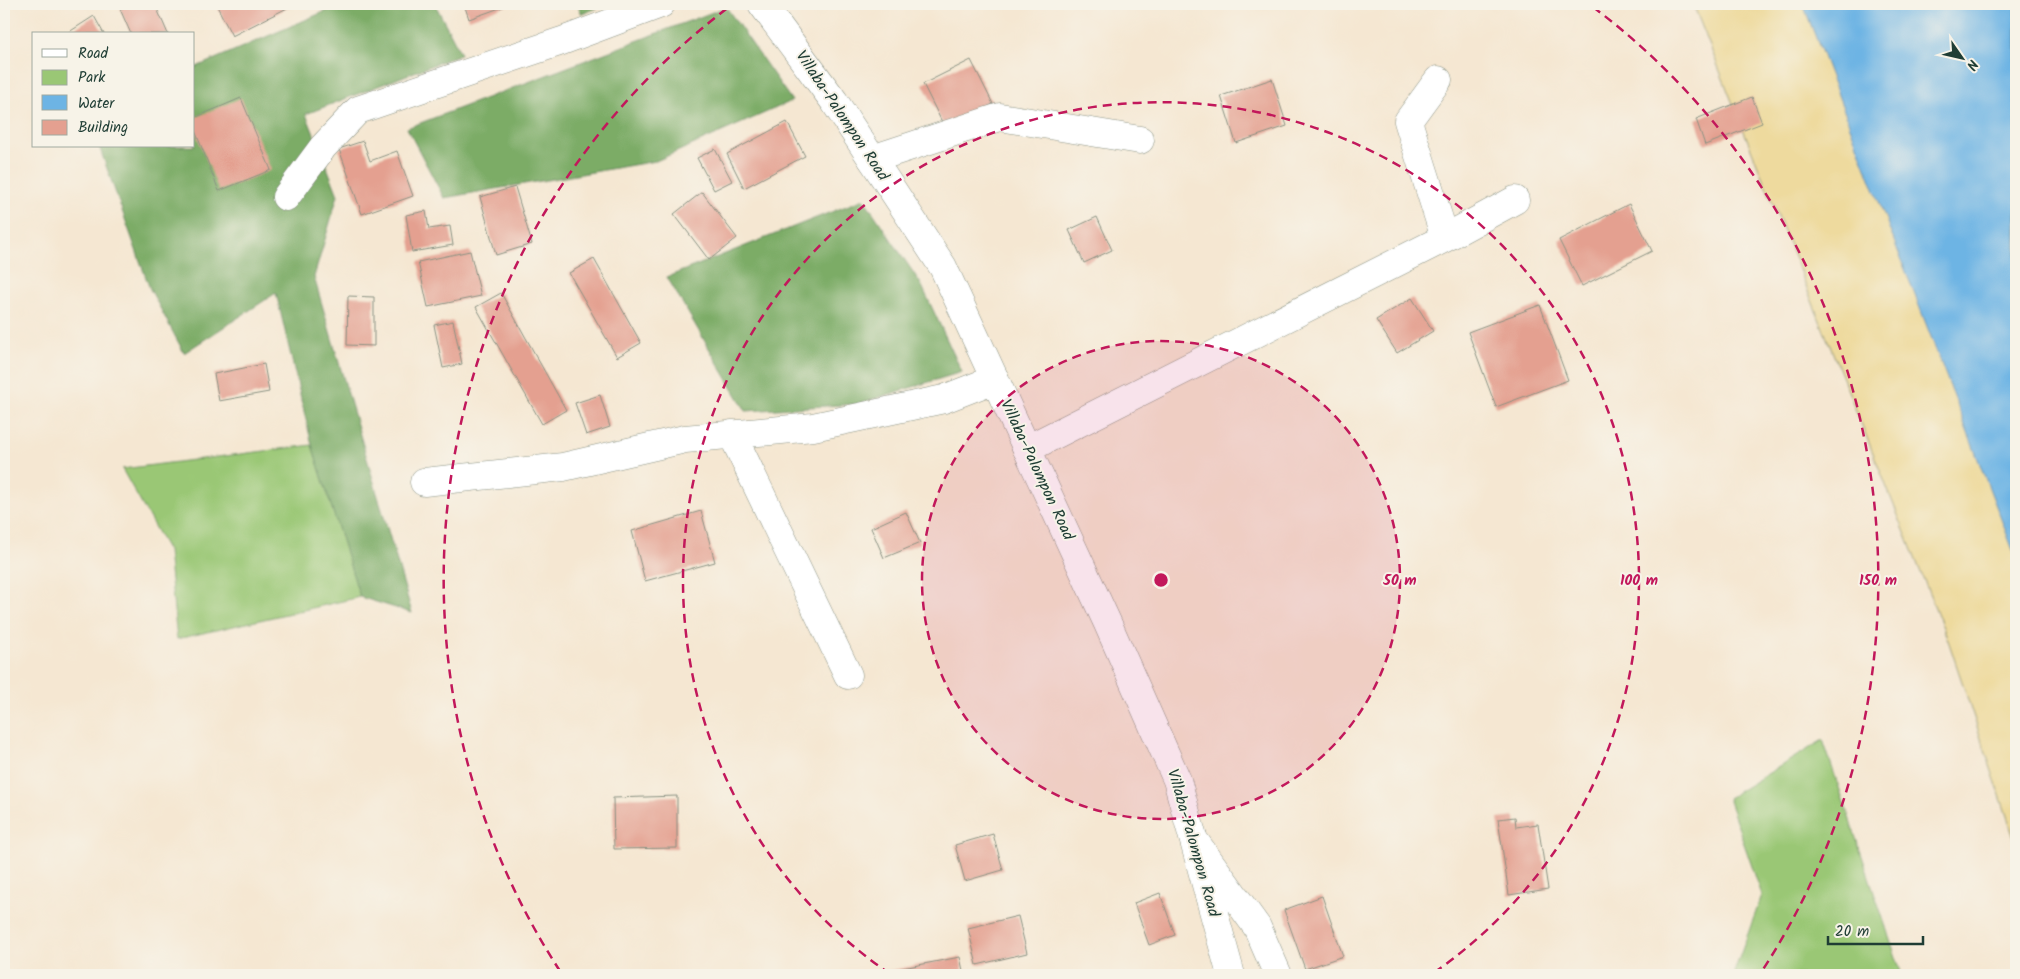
<svg xmlns="http://www.w3.org/2000/svg" width="2020" height="979" viewBox="0 0 2020 979" font-family="Kalam,sans-serif">
<rect width="100%" height="100%" fill="#f7f3e8"/>
<filter id="ink" filterUnits="userSpaceOnUse"><feTurbulence type="fractalNoise" baseFrequency=".02" numOctaves="2"/><feDisplacementMap in="SourceGraphic" scale="10" xChannelSelector="R" yChannelSelector="G"/><feConvolveMatrix kernelMatrix="1 2 1 2 8 2 1 2 1" color-interpolation-filters="sRGB"/></filter>
<filter id="wash" filterUnits="userSpaceOnUse"><feTurbulence type="fractalNoise" baseFrequency=".0096" numOctaves="4" result="noise"/><feDisplacementMap in="SourceGraphic" scale="20" xChannelSelector="R" yChannelSelector="G"/><feGaussianBlur stdDeviation="1.12" result="paint"/><feColorMatrix in="noise" values="0 0 0 0 0 0 0 0 0 0 0 0 0 0 0 0 0 1.4 0 .05"/><feComposite in="paint" operator="in"/></filter>
<g filter="url(#wash)">
<rect width="100%" height="100%" fill="#f5e7d2"/>
<path fill="#9ac775" stroke="#5c8254" d="M312,445l48,152 -183,42 -9,-88 -46,-82z
M1823,740l79,235h-169l29,-80 -34,-97z"/>
<path fill="#7bac66" stroke="#4d744d" d="M342,4h93l26,50 -155,60 32,81 -24,82 98,336 -52,-16 -48,-152 -36,-152 -92,60 -34,-64 -51,-143h95v-78z
M577,4h30l-25,10z
M726,7l66,94 -136,60 -212,37 -37,-70z
M864,199l57,85 41,88 -105,32 -111,7 -79,-134z"/>
<path fill="#eeda9e" stroke="#868c69" d="M1693,4h323v839l-68,-203z"/>
<path fill="#6db4e4" stroke="#46788c" d="M1803,4h213v554z"/>
<g id="blocks">
<path fill="#e4a090" d="M131,4h24l13,30h-37l-11,-25z
M216,4h79l-63,32z
M464,4h47l-42,15z
M94,16l10,18h-38z
M971,60l22,44 -48,24 -22,-44z
M1272,79l15,47 -51,17 -15,-47z
M1752,97l10,26 -57,22 -9,-26z
M241,98l30,72 -52,21 -25,-63v-10z
M787,122l18,34 -61,32 -17,-34z
M363,141l7,20 27,-10 16,45 -51,18 -23,-65z
M715,149l17,32 -18,9 -17,-32z
M515,187l17,57 -36,11 -16,-58z
M702,192l35,46 -28,22 -35,-46z
M1629,204l23,47 -70,35 -23,-46z
M426,211l3,18 21,-3 3,19 -41,7 -6,-37z
M1097,217l15,33 -28,13 -15,-33z
M470,251l11,45 -53,11 -10,-45z
M594,259l47,84 -24,14 -48,-84z
M501,293l65,117 -24,14 -66,-117z
M348,296l26,1v49l-27,-1z
M1412,298l21,33 -36,22 -21,-33z
M1540,305l28,75 -72,27 -28,-75z
M453,321l9,43 -19,4 -9,-43z
M264,364l5,28 -50,9 -5,-27z
M600,395l10,32 -24,8 -11,-32z
M701,511l14,51 -70,19 -13,-50z
M906,512l14,31 -36,15 -13,-30z
M677,796v52l-63,1 -1,-51z
M1515,817l1,10 22,-3 10,65 -39,6 -11,-76z
M993,834l10,36 -38,11 -10,-36z
M1160,893l15,42 -26,10 -15,-42z
M1322,896l21,60 -38,13 -21,-59z
M1018,916l9,37 -50,12 -9,-37z
M960,957l4,18h-76l-1,-4z"/>
</g>
</g>
<g filter="url(#ink)">
<use href="#blocks" fill-opacity="0" stroke="#8a9283" stroke-width="1"/>
<g fill="none" stroke-linecap="round" stroke-linejoin="round">
<g stroke="#8a9283" stroke-width="29">
<path id="minor" d="M1438,80l-30,41 37,117
M872,159l128,-42 140,23
M286,197l37,-50 35,-37 204,-69 99,-37
M732,434l116,241
M1027,449l418,-211 70,-38
M424,482l139,-15 122,-28 128,-12 131,-28 51,-20
M1194,840l63,87 21,48"/>
</g>
<g stroke="#8a9283" stroke-width="29">
<path id="primary" d="M762,4l72,97 109,166 164,355 70,158 54,195"/>
</g>
<use href="#minor" stroke="#fff" stroke-width="28"/>
<use href="#primary" stroke="#fff" stroke-width="28"/>
</g>
</g>
<circle cx="1161" cy="580" r="239" fill="#c2185b" fill-opacity=".12"/>
<g fill="none" stroke="#c2185b" stroke-width="2.5" stroke-dasharray="9 6">
<circle cx="1161" cy="580" r="239"/>
<path d="M890 974A478 478 0 1 1 1432 974"/>
<path d="M560 971A717 717 0 0 1 729 7M1593 7A717 717 0 0 1 1762 971"/>
</g>
<g text-anchor="middle" dominant-baseline="central" stroke-width="4" stroke-linejoin="round" paint-order="stroke">
<g font-size="16" fill="#1f3d34" stroke="#f7f3e8">
<text transform="translate(842 116) rotate(56)">Villaba-Palompon Road</text>
<text transform="translate(1037 470) rotate(65)">Villaba-Palompon Road</text>
<text transform="translate(1193 843) rotate(74)">Villaba-Palompon Road</text>
</g>
</g>
<circle cx="1161" cy="580" r="8" fill="#c2185b" stroke="#f7f3e8" stroke-width="2.5"/>
<g font-size="15" text-anchor="middle" font-weight="bold" fill="#c2185b" stroke="#f7f3e8" stroke-width="4" stroke-linejoin="round" paint-order="stroke">
<text x="1400" y="585">50 m</text>
<text x="1639" y="585">100 m</text>
<text x="1878" y="585">150 m</text>
</g>
<rect width="2020" height="979" fill="none" stroke="#f7f3e8" stroke-width="20"/>
<rect x="32" y="32" width="162" height="115" fill="#f7f3e8" stroke="#a1aaa0"/>
<rect x="42" y="49" width="25" height="8" fill="#ffffff" stroke="#a1aaa0"/>
<text x="78" y="58" font-size="15" fill="#1f3d34">Road</text>
<rect x="42" y="70" width="25" height="15" fill="#9ac775" stroke="#a1aaa0"/>
<text x="78" y="82" font-size="15" fill="#1f3d34">Park</text>
<rect x="42" y="95" width="25" height="15" fill="#6db4e4" stroke="#a1aaa0"/>
<text x="78" y="108" font-size="15" fill="#1f3d34">Water</text>
<rect x="42" y="120" width="25" height="15" fill="#e4a090" stroke="#a1aaa0"/>
<text x="78" y="132" font-size="15" fill="#1f3d34">Building</text>
<g transform="translate(1962 58) rotate(124)" stroke="#f7f3e8" stroke-width="4" paint-order="stroke">
<path d="M0-4L9 19L0 12L-9 19Z" fill="#1f3d34"/>
<text y="-8" font-size="14" font-weight="bold" text-anchor="middle" fill="#1f3d34">N</text>
</g>
<path d="M1828 936v8h95v-8" fill="none" stroke="#1f3d34" stroke-width="2.5"/>
<text x="1835" y="936" font-size="15" fill="#1f3d34" stroke="#f7f3e8" stroke-width="4" paint-order="stroke">20 m</text>
</svg>
